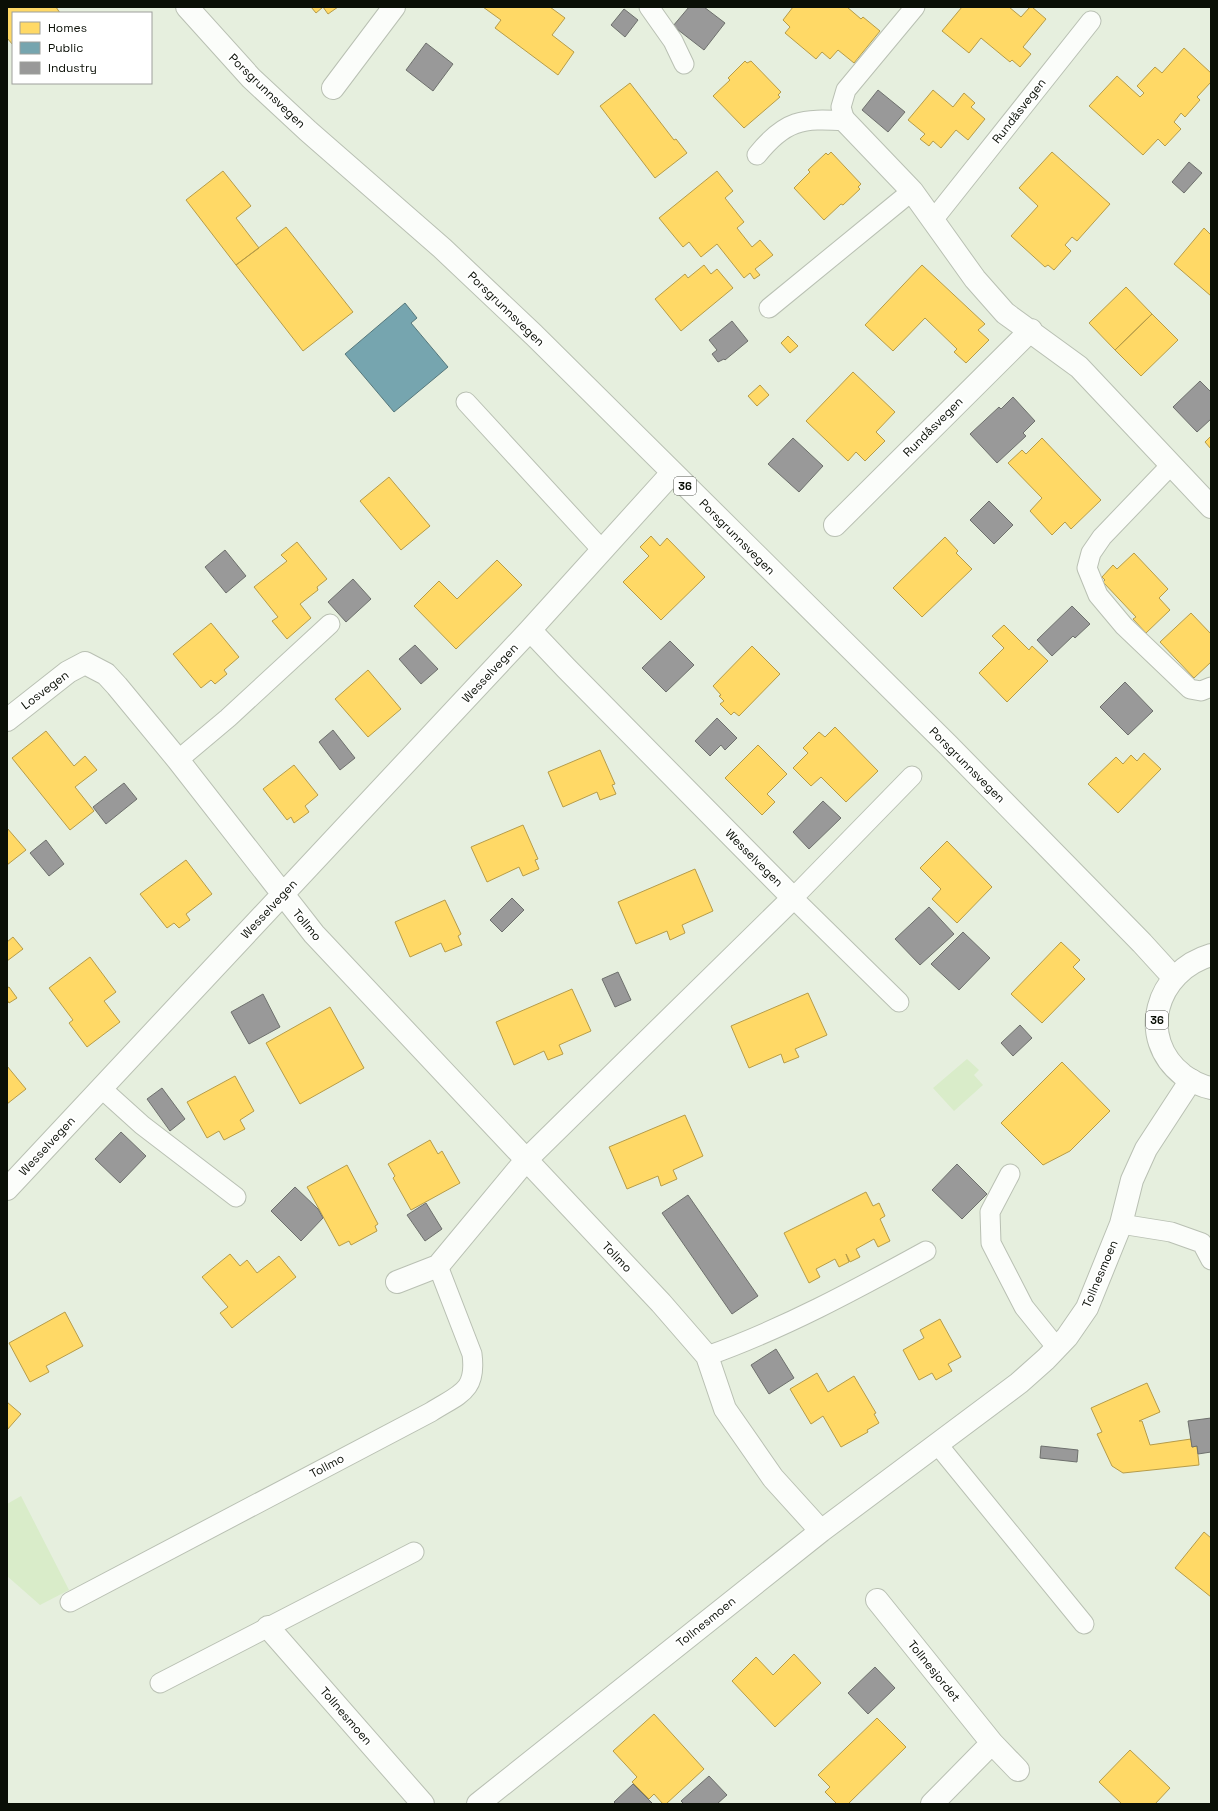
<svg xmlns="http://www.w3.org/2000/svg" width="1218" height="1811" viewBox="0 0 1218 1811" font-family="'Space Grotesk',sans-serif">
<rect width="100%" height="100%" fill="#e6efde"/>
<path fill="#d9ecc9" d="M967,1059l12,11 -5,5 9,10 -29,26 -21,-23z
M21,1496l48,94 -29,15 -33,-29v-72z"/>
<path fill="#ffd966" stroke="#b69c49" d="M7,7h49l4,6h-47v32l-6,-7z
M311,7h27l-10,7 -5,-7 -7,6z
M483,7h67l15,11 -13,17 22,17 -16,23 -63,-47 6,-8z
M793,7h54l14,12 2,-2 17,14 -26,32 -16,-13 -8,9 -8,-7 -6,7 -31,-26 5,-6 -7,-7z
M962,7h47l12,10 9,-10h2l14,12 -23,28 8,7 -11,13 -8,-7 -2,2 -29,-24 -12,15 -27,-22z
M1184,48l27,25v9l-14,15 3,3 -15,17 -4,-4 -7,9 7,7 -16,17 -7,-7 -15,16 -54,-49 28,-30 23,21 4,-4 -7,-7 18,-19 7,6z
M745,61l2,2 4,-2 30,31 -3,3 2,2 -36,31 -31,-32 17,-16 -2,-2z
M630,83l44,57 2,-1 11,14 -32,25 -55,-72z
M933,90l20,17 11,-14 11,10 -4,4 14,12 -17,21 -12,-10 -15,18 -8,-7 -4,5 -9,-7 5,-5 -17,-14z
M831,152l30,32 -3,3 2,2 -17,16 -2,-1 -17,16 -30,-32 16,-16 -2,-2 18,-17 2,2z
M1052,152l58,52 -33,37 -5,-4 -7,8 6,6 -17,19 -6,-5 -3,2 -34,-31 27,-30 -19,-18z
M223,171l28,35 -15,12 23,30 -23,17 -50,-65z
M717,171l16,20 -8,7 19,24 -7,6 15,19 8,-7 13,15 -18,14 5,6 -6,4 -4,-6 -6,5 -27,-34 -16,13 -12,-15 -6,5 -24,-29z
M286,227l67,85 -50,39 -67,-86z
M1204,228l7,7v61l-37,-32z
M704,265l7,9 6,-5 16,19 -52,43 -26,-32 30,-25 3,4z
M922,265l63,59 -7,6 11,10 -23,23 -12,-11 3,-3 -32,-31 -32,33 -28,-26z
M1126,287l26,27 -37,36 -26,-27z
M1152,314l26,26 -37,36 -26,-26z
M788,336l10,10 -8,7 -9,-10z
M853,372l42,40 -19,20 9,9 -20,20 -9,-9 -8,9 -42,-40z
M760,385l9,10 -12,11 -9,-10z
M1211,436v13l-6,-7z
M1042,438l59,62 -30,29 -6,-7 -13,13 -22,-24 12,-13 -34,-35 14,-13 4,4z
M389,477l41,49 -29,24 -41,-49z
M651,536l9,10 7,-8 38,39 -44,43 -38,-38 26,-26 -9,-9z
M945,537l13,14 -2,2 16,16 -50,48 -29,-29z
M297,542l30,37 -10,8 1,3 -18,14 11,14 -24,21 -15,-18 6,-4 -24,-30 33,-26 -6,-6z
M1134,553l34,36 -9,9 11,12 -24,23 -13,-14 3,-2 -33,-35 2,-2 -3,-3 11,-12 4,4z
M497,560l25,25 -66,64 -42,-43 25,-25 18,18z
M1191,613l20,21v28l-17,16 -34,-36z
M211,623l28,34 -15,13 3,4 -12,10 -4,-4 -10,8 -28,-34z
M1004,625l25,25 3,-4 16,15 -41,41 -28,-29 25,-25 -12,-12z
M752,646l28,28 -41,42 -5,-4 -3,3 -11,-11 4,-3 -5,-5 2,-1 -8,-9z
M368,670l33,39 -33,28 -33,-38z
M835,727l43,44 -32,31 -25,-25 -10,9 -18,-18 15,-15 -5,-5 16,-16 6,5z
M46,731l28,35 11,-10 12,14 -22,17 19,24 -24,19 -58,-72z
M758,745l29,29 -20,20 8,8 -13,13 -37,-37z
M600,750l15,34 -3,1 4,9 -16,6 -3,-8 -34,15 -15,-35z
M1144,753l17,16 -43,44 -30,-29 28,-27 7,7 8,-9 6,6z
M294,765l24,30 -13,11 4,6 -15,11 -3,-6 -4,3 -24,-31z
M523,825l15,34 -3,1 4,9 -16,7 -4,-9 -32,15 -16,-35z
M7,828l19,22 -19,15z
M947,841l45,46 -35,36 -25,-24 9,-10 -21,-21z
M186,860l26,34 -26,20 4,6 -11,8 -5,-5 -7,5 -27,-34z
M695,869l18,42 -31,14 3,8 -15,7 -3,-9 -31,13 -18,-42z
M445,900l16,34 -3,2 4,9 -17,7 -4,-9 -31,14 -15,-35z
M13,937l10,12 -16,12v-19z
M1061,942l19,18 -7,7 12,12 -43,44 -31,-29z
M90,957l26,35 -12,9 16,21 -33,25 -18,-24 4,-3 -24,-32z
M9,987l8,11 -8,5 -2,-3v-12z
M572,989l19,42 -32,14 4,9 -15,6 -4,-9 -30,14 -18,-43z
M808,993l19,42 -32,14 4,8 -15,6 -3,-9 -32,14 -18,-42z
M330,1007l34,61 -64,36 -34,-61z
M1062,1062l48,49 -40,40 -27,14 -42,-42z
M7,1066l19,23 -19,15z
M235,1076l19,35 -14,9 5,9 -21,11 -5,-9 -12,7 -20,-36z
M685,1115l18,41 -30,14 4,9 -16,7 -3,-10 -31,13 -18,-42z
M430,1140l8,14 4,-3 18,32 -49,27 -18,-32 2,-2 -7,-12z
M347,1165l31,59 -3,2 2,5 -26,14 -2,-4 -10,5 -32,-59z
M866,1192l7,14 6,-3 6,13 -5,3 10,22 -12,6 -4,-8 -18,10 4,8 -10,5 -4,-8 3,8 -10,5 -4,-8 -19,10 4,8 -11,6 -25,-50z
M230,1254l10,12 7,-6 10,13 22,-17 17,21 -64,51 -12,-15 8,-6 -26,-30z
M65,1312l18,34 -37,20 3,6 -19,10 -21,-39z
M940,1319l21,38 -13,7 4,7 -16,9 -4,-7 -13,7 -16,-30 21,-12 -4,-8z
M817,1373l11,19 26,-16 22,37 -2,1 5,9 -12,7 1,2 -27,15 -18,-31 -12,8 -21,-35z
M1147,1383l13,29 -21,9h3l8,24 41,-6 1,8 5,-1 2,19 -76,8 -11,-7 -15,-32 5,-2 -11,-24z
M7,1402l14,12 -14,16z
M1204,1532l7,6v59l-36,-29z
M794,1654l27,29 -46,44 -43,-46 24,-24 17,18z
M654,1714l50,55 -38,35h-3l-9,-10 -5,5 -17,-17 5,-5 -24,-26z
M877,1718l29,29 -58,57h-11l-12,-12 5,-5 -12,-12z
M1130,1750l40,38 -15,16h-33l-23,-22z"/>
<path fill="#76a5af" stroke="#56787c" d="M405,303l12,15 -6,5 37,44 -54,45 -49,-58z"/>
<path fill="#999" stroke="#6e706d" d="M689,7h15l21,16 -21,27 -31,-24z
M624,9l14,11 -13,17 -14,-12z
M426,43l27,21 -20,27 -27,-21z
M878,90l27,22 -17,20 -26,-22z
M1189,162l13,11 -18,20 -12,-11z
M732,321l16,20 -23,19 -1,-1 -6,3 -6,-8 5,-4 -8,-10z
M1200,381l11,11v27l-14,13 -24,-25z
M1013,397l22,24 -12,12 3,3 -29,27 -27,-29 29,-27 2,2z
M793,438l30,28 -24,26 -31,-28z
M989,501l24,24 -19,19 -24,-24z
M225,550l21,26 -20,17 -21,-26z
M353,579l18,20 -25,23 -18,-20z
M1072,606l18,18 -15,14 -2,-2 -21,20 -15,-16z
M670,641l24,24 -28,27 -24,-24z
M415,645l23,24 -17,15 -22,-25z
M1125,682l28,29 -25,24 -28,-28z
M717,718l20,20 -12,12 -4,-5 -11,11 -15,-15z
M333,730l22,28 -15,12 -21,-28z
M124,783l13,16 -31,25 -13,-17z
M823,801l18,17 -32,31 -16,-17z
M46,840l18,24 -15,12 -19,-23z
M512,898l12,12 -22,22 -12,-12z
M929,907l25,27 -34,31 -25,-26z
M963,932l27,26 -31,32 -28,-26z
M618,972l13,28 -16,7 -13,-28z
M263,994l17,33 -31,17 -18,-32z
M1020,1025l12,13 -19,18 -12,-13z
M162,1088l23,31 -15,12 -23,-32z
M121,1132l25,24 -26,27 -25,-24z
M957,1164l30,30 -25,25 -30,-29z
M295,1187l23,22 5,9 -22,23 -30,-30z
M688,1195l70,101 -26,18 -70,-101z
M426,1203l16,26 -17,12 -18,-26z
M776,1349l18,29 -25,16 -18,-29z
M1211,1418v34l-13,2 -1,-8 -5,1 -4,-26z
M1041,1446l37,4 -1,12 -37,-4z
M875,1667l20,21 -27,26 -20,-21z
M709,1776l18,19 -10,9h-33l-3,-3z
M633,1784l20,20h-37l-2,-2z"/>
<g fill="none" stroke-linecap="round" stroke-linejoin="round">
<g stroke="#b9c0b3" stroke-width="21">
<path id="service" d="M649,7l24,34 11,23
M757,155c28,-35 45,-37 88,-34l-4,-14 5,-17 69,-83
M933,220l158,-199
M769,308l143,-117
M466,402l136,148
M1171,465l-69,72 -11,16 -4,15 11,27 26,31 66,63 11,2 10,-4
M178,760l50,-42 102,-94
M899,1002l-106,-104 119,-122
M101,1088l41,37 94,72
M1010,1174l-20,38 1,31 33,64 33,41
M1121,1224l50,8 31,11 9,17
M707,1356c76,-27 148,-66 219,-105
M938,1445l146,179
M70,1602l361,-190c28,-18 46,-20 41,-58l-34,-88
M160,1683l254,-131"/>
</g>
<g stroke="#b9c0b3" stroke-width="24">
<path id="minor" d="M333,88l61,-81
M845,121l67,70 63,88 30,34 74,54 132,140
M835,525l196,-195
M7,720l61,-48 17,-9 21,11 11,12 61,74 136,174 347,369 46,53 18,53 48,69 48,53
M7,1189l523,-559 142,-157
M397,1282l41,-16 88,-106 267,-262 -227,-230 -36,-38
M877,1600l115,143 26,27
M268,1627l155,177
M478,1804l343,-273 198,-148 27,-24 21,-22 20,-29 34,-84 11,-44 14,-31 45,-69
M932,1804l60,-61"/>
</g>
<g stroke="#b9c0b3" stroke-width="24">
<path id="trunk" d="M187,7l64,71 57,53 134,117 92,87 414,410 194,198 31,34
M1211,955c-55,16 -75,83 -28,120 8,6 18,11 28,13"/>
</g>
<use href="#service" stroke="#fbfdfa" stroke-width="19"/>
<use href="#minor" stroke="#fbfdfa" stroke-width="22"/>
<use href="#trunk" stroke="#fbfdfa" stroke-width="22"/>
</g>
<g text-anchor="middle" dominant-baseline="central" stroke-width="4" stroke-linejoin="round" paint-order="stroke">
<g fill="#fff" stroke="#545751" stroke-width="1">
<rect x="674" y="477" width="22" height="18" rx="3"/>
<rect x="1146" y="1011" width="22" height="18" rx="3"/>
</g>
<g font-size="11" font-weight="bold" fill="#0a0f06">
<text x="685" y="486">36</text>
<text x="1157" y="1020">36</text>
</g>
<g font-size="12" fill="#0a0f06" stroke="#fff">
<text transform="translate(267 91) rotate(44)">Porsgrunnsvegen</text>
<text transform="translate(1019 111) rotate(-52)">Rundåsvegen</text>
<text transform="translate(506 309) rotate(44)">Porsgrunnsvegen</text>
<text transform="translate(933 427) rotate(-45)">Rundåsvegen</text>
<text transform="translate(737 537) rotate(45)">Porsgrunnsvegen</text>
<text transform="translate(490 673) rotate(-47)">Wesselvegen</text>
<text transform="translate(45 690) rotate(-37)">Losvegen</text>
<text transform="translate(967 765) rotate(45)">Porsgrunnsvegen</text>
<text transform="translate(754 858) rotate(45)">Wesselvegen</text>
<text transform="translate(269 909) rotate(-47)">Wesselvegen</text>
<text transform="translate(307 925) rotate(50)">Tollmo</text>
<text transform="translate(47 1146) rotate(-47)">Wesselvegen</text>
<text transform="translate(617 1257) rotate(46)">Tollmo</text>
<text transform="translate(1100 1274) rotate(-67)">Tollnesmoen</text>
<text transform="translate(327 1466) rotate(-28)">Tollmo</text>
<text transform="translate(706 1622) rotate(-39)">Tollnesmoen</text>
<text transform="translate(934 1671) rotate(51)">Tollnesjordet</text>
<text transform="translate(346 1716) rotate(49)">Tollnesmoen</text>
</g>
</g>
<rect width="1218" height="1811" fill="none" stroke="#0a0f06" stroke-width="16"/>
<rect x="12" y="12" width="140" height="72" fill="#ffffff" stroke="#9d9f9b"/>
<rect x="20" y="22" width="20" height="12" fill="#ffd966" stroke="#9d9f9b"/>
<text x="48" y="32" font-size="12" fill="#0a0f06">Homes</text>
<rect x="20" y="42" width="20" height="12" fill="#76a5af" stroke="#9d9f9b"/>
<text x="48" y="52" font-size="12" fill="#0a0f06">Public</text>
<rect x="20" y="62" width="20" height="12" fill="#999999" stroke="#9d9f9b"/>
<text x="48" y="72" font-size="12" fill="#0a0f06">Industry</text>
</svg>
